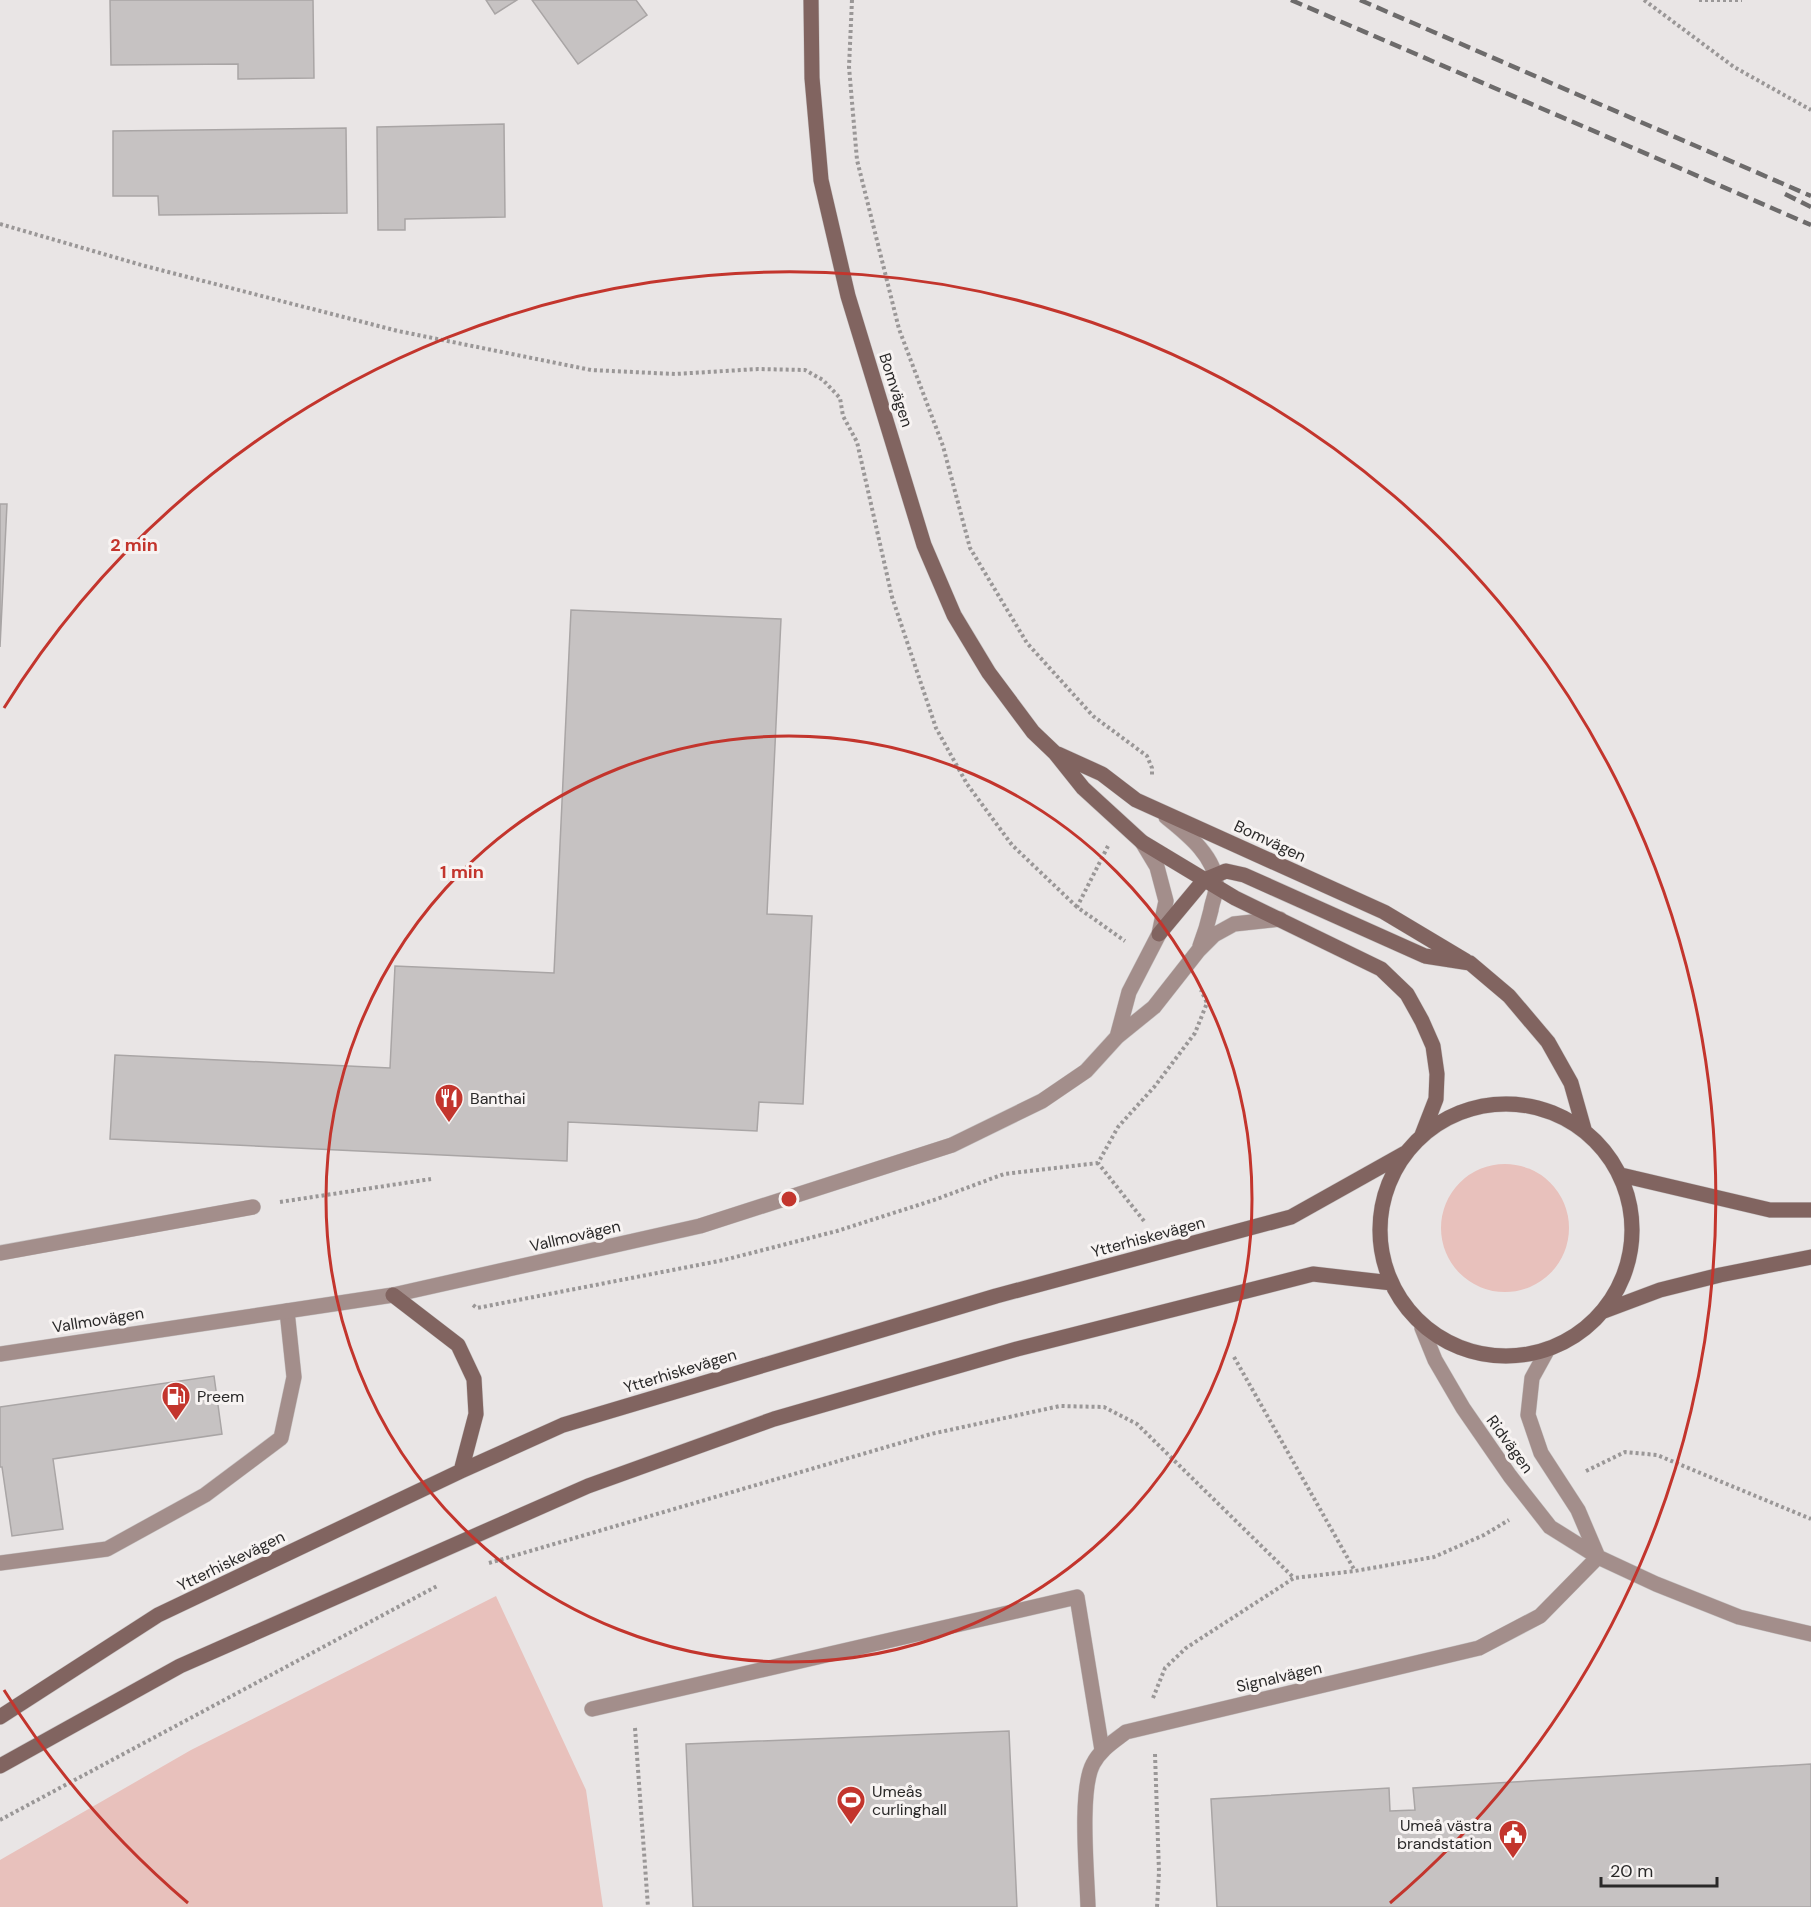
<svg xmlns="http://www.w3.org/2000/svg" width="1811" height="1907" viewBox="0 0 1811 1907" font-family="'DM Sans',sans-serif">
<rect width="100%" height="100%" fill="#e9e5e5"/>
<path fill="#e8c1bc" d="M1441 1228a64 64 0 1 1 128 0a64 64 0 1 1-128 0Z
M496,1596l90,194 17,117h-603v-47l191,-110z"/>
<path fill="#c6c2c2" stroke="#a9a5a5" stroke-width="1.5" d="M110,0h203l1,78 -76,1v-15l-127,1z
M486,0h31l-22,14z
M532,0h104l11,15 -69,49z
M504,124l1,93 -100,2v11h-27l-1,-103z
M346,128l1,85 -188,2 -1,-19h-45v-65z
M0,504h7l-7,143z
M571,610l210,9 -14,295 45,2 -9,188 -44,-2 -2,29 -189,-9 -1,39 -457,-22 5,-84 275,13 5,-102 159,7z
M214,1376l8,58 -169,25 10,70 -51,7 -10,-69h-2v-60z
M1009,1731l8,176h-324l-7,-163z
M1811,1764v143h-594l-6,-108 178,-11 1,23 25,-1 -2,-22z"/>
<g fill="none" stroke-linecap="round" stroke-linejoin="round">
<g stroke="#c7c3c3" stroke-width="16">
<path id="lane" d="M0,1253l253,-46
M0,1563l107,-14 98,-54 76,-57 13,-61 -7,-66
M592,1709l485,-112 25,153"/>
</g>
<g stroke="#c7c3c3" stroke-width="16">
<path id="street" d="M1166,817c20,16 52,41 50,70 0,8 -4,15 -5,23 -3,13 -6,23 -11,36
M1117,1037l12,-45 30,-58 7,-33 -9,-34 -15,-25
M1422,1328l13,32 28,48 47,68 40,51 48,30 58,27 83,33 72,17
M1548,1349l-16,29 -4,37 13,38 37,57 20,47
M0,1354l393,-59 307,-69 252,-81 90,-44 44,-30 31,-34 37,-30 44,-56 16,-16 20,-11 46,-5
M1088,1907c-1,-33 -9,-117 5,-143 7,-14 20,-22 33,-32l353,-84 61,-32 58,-59"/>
</g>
<g stroke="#c7c3c3" stroke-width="16">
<path id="secondary" d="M811,0l1,78 9,102 27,116 76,249 30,70 35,58 44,59 22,21 28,35 59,54 93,56 146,71 26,25 15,27 11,25 4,28 -1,25 -14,36
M1058,754l44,20 34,26 248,112 82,49
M1159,934l45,-54 22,-9 18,4 181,81 45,7 39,33 39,46 23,41 13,46
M1380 1230a126 126 0 1 1 252 0a126 126 0 1 1-252 0Z
M1621,1175l149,35h41
M393,1295l65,50 16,34 2,35 -15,57
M1604,1311l56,-21 60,-15 91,-18
M0,1717l158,-102 303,-144 102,-46 433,-129 295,-79 116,-65
M0,1766l180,-100 408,-180 186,-67 243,-70 296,-75 79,9"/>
</g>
<path stroke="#9a9797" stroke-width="4" stroke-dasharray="3 3" stroke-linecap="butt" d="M852,0l-3,67 8,93 42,169 44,117 27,102 57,95 66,73 54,40 5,12v9
M1644,0l90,67 77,43
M1699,0h43
M0,224l145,42 253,65 193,39 84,4 83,-5 47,1 18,10 17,18 3,18 14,26 35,155 44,131 31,56 45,61 65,62
M1108,846l-31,61 48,34
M280,1202l151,-23
M1144,1221l-46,-58 20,-36 37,-41 40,-53 12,-30 -6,-13
M473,1305l4,3 247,-48 113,-29 97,-31 70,-26 94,-11
M1234,1357l121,214
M1586,1471l39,-19 32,3 154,64
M489,1563l442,-129 129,-28 44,1 33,17 157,154
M1153,1698l12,-30 21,-20 108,-70 61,-7 79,-14 50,-22 25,-15
M635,1728l13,179
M1155,1754l4,118 -2,35
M0,1820l439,-235"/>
<use href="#lane" stroke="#a38e8b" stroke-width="15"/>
<use href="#street" stroke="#a38e8b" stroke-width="15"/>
<use href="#secondary" stroke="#816460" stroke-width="15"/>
<path stroke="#6d6b6b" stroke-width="4.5" stroke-dasharray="12 6" stroke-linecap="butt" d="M1291,0l520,225
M1360,0l451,196
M1785,194l26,13"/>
</g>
<g fill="none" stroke="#c3352d" stroke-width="3">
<circle cx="789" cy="1199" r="463"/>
<path d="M188 1903A926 926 0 0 1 4 1690M4 708A926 926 0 1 1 1390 1903"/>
</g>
<defs>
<g id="restaurant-pin" transform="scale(1.5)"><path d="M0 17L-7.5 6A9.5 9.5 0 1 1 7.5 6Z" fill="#c3352d" stroke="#f7f3f2"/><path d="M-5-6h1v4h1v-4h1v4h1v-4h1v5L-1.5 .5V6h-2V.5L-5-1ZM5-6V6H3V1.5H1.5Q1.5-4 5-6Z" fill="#fff"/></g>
<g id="fuel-pin" transform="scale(1.5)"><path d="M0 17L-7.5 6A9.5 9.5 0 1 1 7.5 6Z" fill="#c3352d" stroke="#f7f3f2"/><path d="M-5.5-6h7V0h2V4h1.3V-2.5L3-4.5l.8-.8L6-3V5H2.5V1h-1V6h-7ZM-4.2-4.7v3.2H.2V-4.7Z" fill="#fff"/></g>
<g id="stadium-pin" transform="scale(1.5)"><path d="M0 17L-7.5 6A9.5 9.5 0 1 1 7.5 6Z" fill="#c3352d" stroke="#f7f3f2"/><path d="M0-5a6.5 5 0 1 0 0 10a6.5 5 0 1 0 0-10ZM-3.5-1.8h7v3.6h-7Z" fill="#fff"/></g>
<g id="civic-pin" transform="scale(1.5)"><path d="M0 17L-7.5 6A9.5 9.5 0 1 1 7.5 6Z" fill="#c3352d" stroke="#f7f3f2"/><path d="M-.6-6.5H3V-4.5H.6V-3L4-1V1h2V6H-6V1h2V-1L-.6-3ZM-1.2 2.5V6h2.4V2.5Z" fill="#fff"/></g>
</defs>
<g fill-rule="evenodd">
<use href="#restaurant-pin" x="449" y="1098"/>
<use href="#fuel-pin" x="176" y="1396"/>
<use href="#stadium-pin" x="851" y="1800"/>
<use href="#civic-pin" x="1513" y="1834"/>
</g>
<g text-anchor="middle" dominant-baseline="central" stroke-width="6" stroke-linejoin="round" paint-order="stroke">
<g font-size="16" fill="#2a2929" stroke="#f7f3f2">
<text transform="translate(896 390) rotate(72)">Bomvägen</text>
<text transform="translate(1270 841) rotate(25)">Bomvägen</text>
<text transform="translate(575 1236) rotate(-13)">Vallmovägen</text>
<text transform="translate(1148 1237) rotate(-15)">Ytterhiskevägen</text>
<text transform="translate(98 1320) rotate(-9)">Vallmovägen</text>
<text transform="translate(680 1371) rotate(-17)">Ytterhiskevägen</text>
<text transform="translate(1510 1444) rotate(54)">Ridvägen</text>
<text transform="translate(231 1561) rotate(-26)">Ytterhiskevägen</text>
<text transform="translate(1279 1677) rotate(-13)">Signalvägen</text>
</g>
<g font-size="16" fill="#2a2929" stroke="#f7f3f2" text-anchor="start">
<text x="470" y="1098">Banthai</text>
<text x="197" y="1396">Preem</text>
<text x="872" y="1791">Umeås<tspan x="872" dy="18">curlinghall</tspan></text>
<text x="1492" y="1825" text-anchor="end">Umeå västra<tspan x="1492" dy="18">brandstation</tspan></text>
</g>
</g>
<circle cx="789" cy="1199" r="9" fill="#c3352d" stroke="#f7f3f2" stroke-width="3"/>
<g font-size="18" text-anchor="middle" font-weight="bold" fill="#c3352d" stroke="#f7f3f2" stroke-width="6" stroke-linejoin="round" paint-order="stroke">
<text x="134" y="551">2 min</text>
<text x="462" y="878">1 min</text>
</g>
<path d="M1601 1877v9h116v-9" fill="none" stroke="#2a2929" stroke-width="3"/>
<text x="1610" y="1877" font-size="18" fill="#2a2929" stroke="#f7f3f2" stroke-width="4.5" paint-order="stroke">20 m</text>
</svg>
